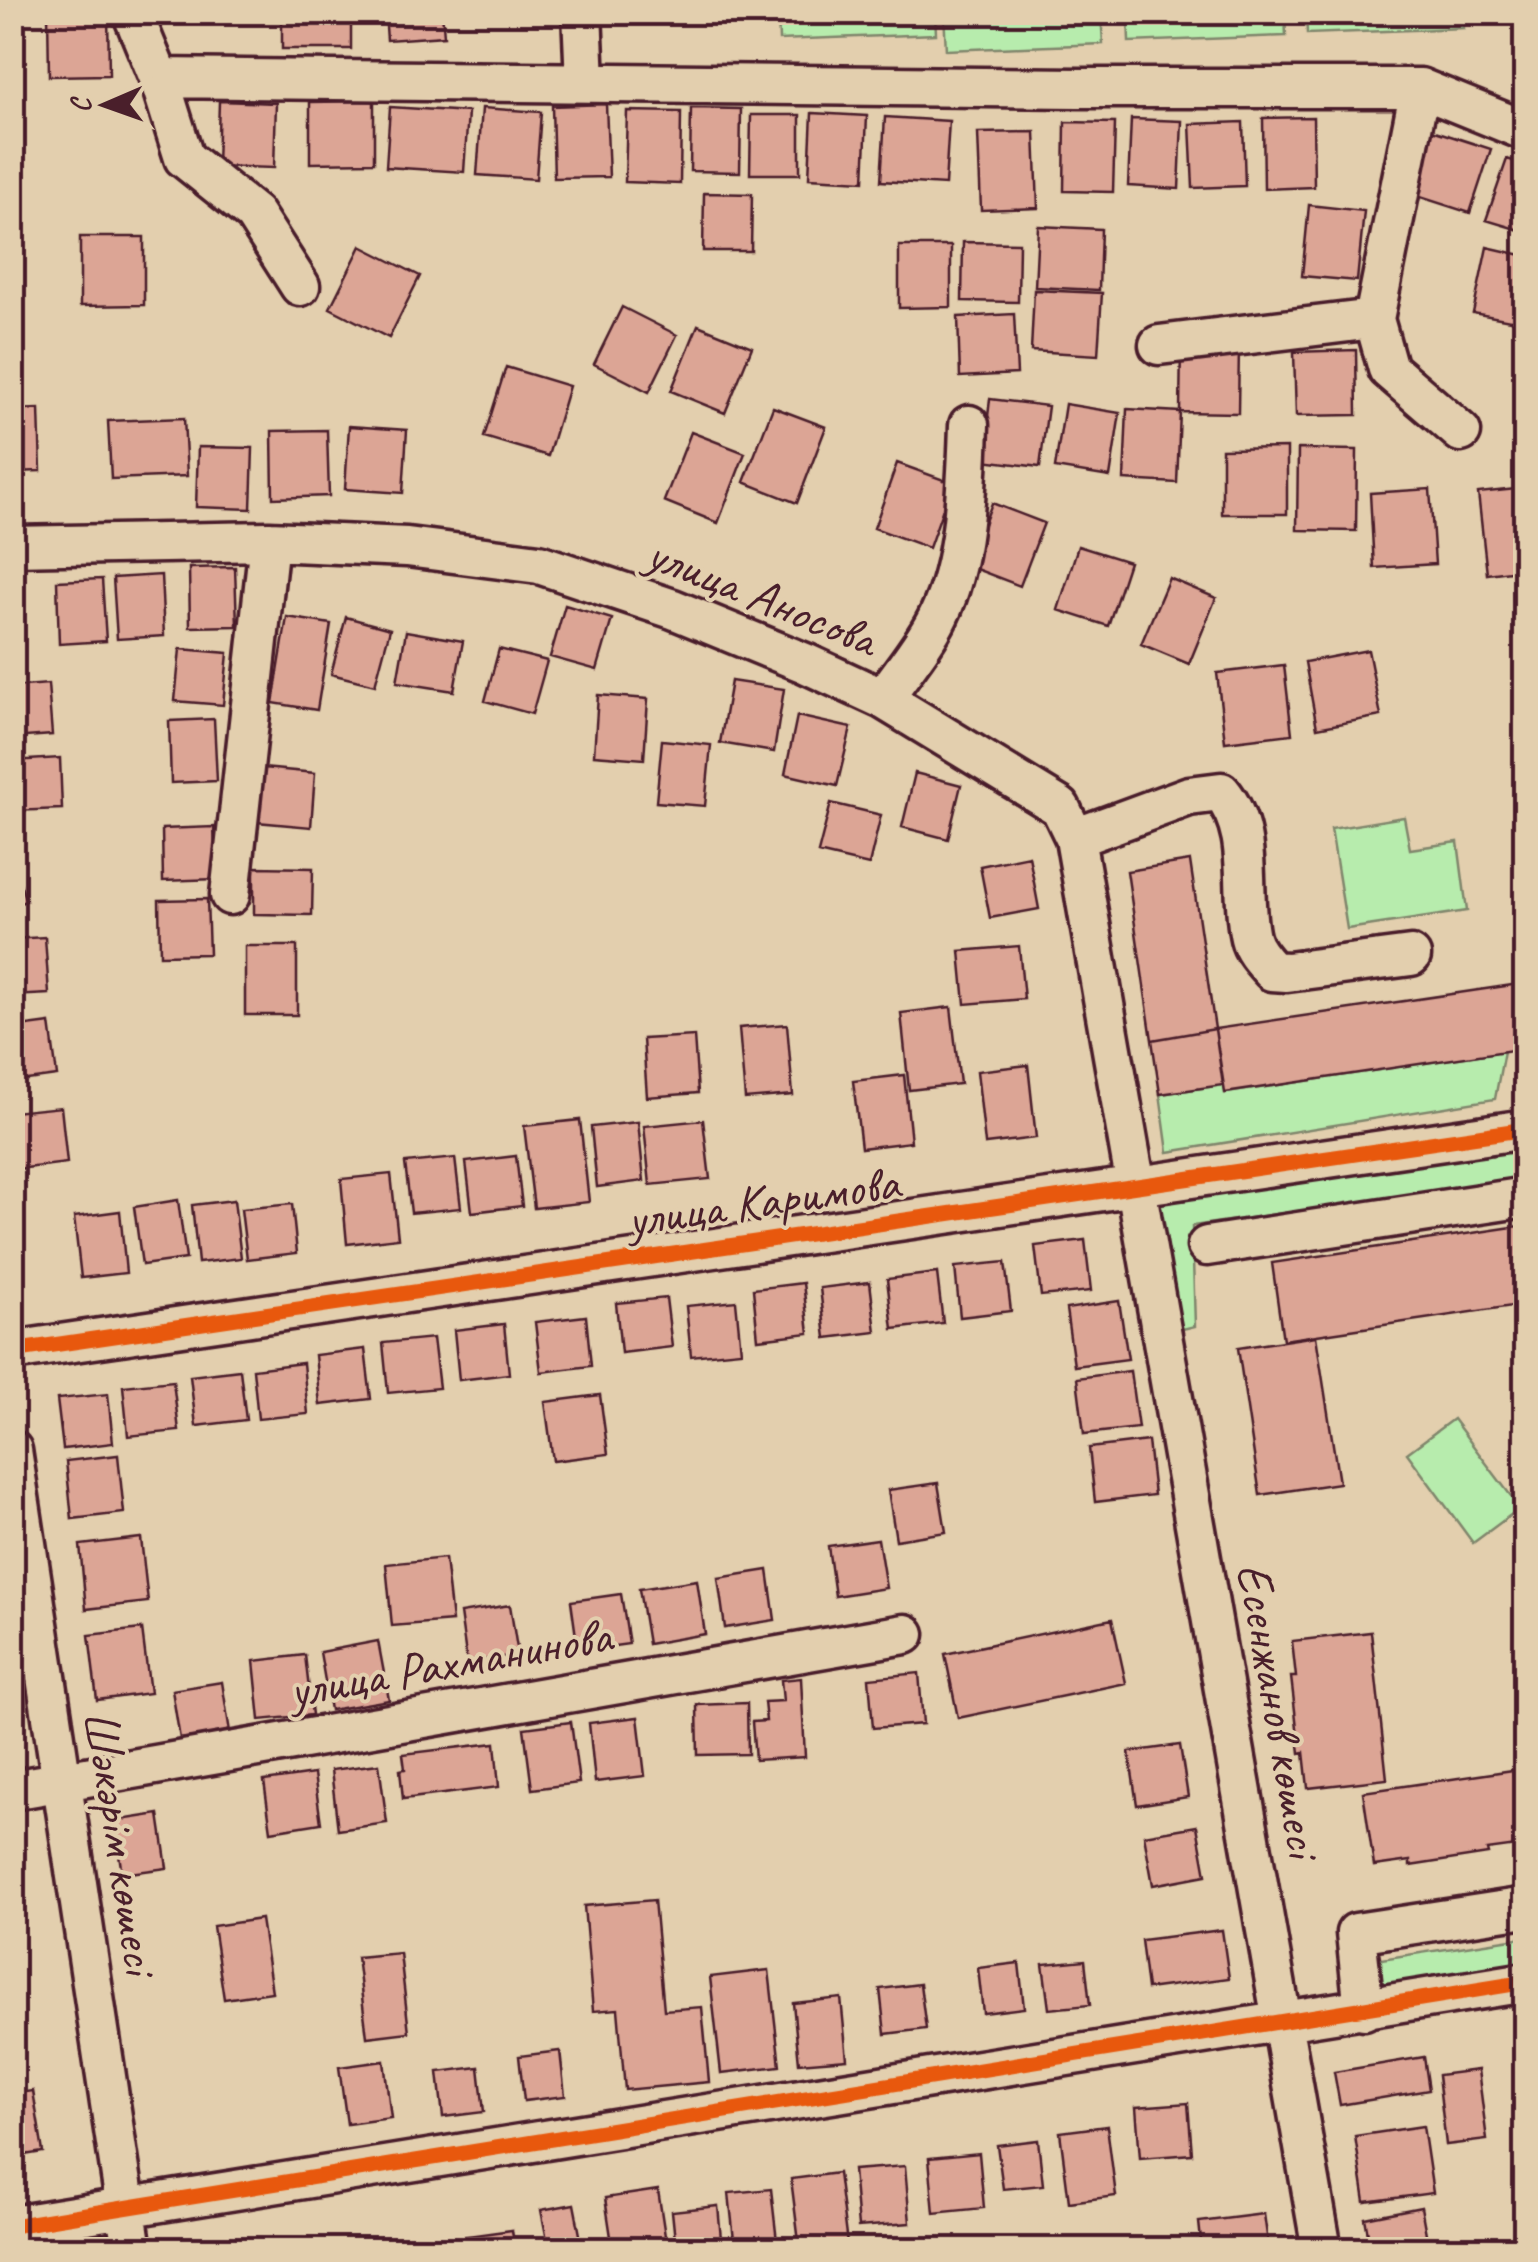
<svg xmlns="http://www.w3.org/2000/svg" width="1538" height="2262" viewBox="0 0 1538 2262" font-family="Caveat,sans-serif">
<rect width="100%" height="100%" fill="#e3cfae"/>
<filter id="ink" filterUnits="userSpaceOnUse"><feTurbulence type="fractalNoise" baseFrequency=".01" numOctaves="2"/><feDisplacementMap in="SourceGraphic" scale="20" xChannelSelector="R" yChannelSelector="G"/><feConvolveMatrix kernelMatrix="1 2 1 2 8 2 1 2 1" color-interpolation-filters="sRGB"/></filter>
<g filter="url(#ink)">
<path fill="#b7ecad" stroke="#80866c" stroke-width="2.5" d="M778,13h157l1,21 -157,6z
M944,13h157l2,31 -157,6z
M1128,13h157l1,23 -157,6z
M1306,13h157l1,15 -157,6z
M1404,817l6,32 48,-7 9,69 -120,18 -16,-100z
M1504,1051l-9,48 -327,53 -8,-58 63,-9 3,8z
M1525,1129v50l-333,47 3,100 -33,8 -25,-147z
M1453,1419l67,89 -47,35 -66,-90z
M1525,1937v31l-142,25 -2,-34z"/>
<path fill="#dca595" stroke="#4a1f2b" stroke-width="2.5" d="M48,12h60l1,63 -60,1z
M282,12h69v37h-69z
M385,12h57l2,24 -57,4z
M219,101l57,2 -2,65 -57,-2z
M374,101v61l-64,1v-61z
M606,104l3,73 -55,1 -2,-72z
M390,107l78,5 -4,60 -78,-5z
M482,108l59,4 -5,67 -59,-4z
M691,108l50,1 -1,63 -50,-1z
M627,111l54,1 -1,72 -55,-2z
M812,113l55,3 -3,65 -55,-3z
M751,115h49v59h-50z
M885,117l64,4 -4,64 -64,-4z
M1313,117l1,70 -50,2 -1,-71z
M1131,119l51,2 -3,68 -51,-3z
M1065,122l50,1 -2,69 -49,-1z
M1243,122l2,64 -52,2 -3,-64z
M1432,130l59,19 -21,64 -59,-19z
M1035,132l3,76 -57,2 -3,-77z
M1507,159l19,6v67l-40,-12z
M704,193l48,1 -1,57h-48z
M1309,205l55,6 -7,70 -55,-5z
M1038,226l63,3 -2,61 -64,-3z
M80,237h64v68l-64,1z
M963,242l56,1 -1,59 -56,-1z
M361,246l59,30 -31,62 -59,-30z
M899,246h52v61l-52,1z
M1487,247l39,9v67l-53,-10z
M1034,290l68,3 -4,62 -67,-4z
M622,307l55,28 -28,57 -55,-28z
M1014,314l3,60 -57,3 -2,-60z
M698,325l54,22 -27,66 -54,-22z
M1181,344l58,1 -1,68 -58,-1z
M1356,350l1,65 -61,1 -2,-64z
M506,367l63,19 -21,70 -64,-19z
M990,399l58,7 -8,61 -57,-7z
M1065,404l55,9 -10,64 -55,-9z
M773,407l53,20 -29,76 -53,-21z
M39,409l2,62 -29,1v-62z
M1127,409l53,3 -3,71 -53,-3z
M184,418l3,58 -76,3 -3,-58z
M349,426l58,4 -4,63 -58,-4z
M327,430l2,66 -56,2 -1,-67z
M691,432l54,21 -27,70 -54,-22z
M198,447l55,1 -2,61 -55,-2z
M1287,448v66h-65v-65z
M1298,449l59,1 -1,81 -59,-1z
M897,463l55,20 -23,65 -55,-20z
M1526,488v81l-39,5 -9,-81z
M1430,489l5,75 -61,4 -4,-75z
M992,503l52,20 -24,63 -52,-20z
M1078,546l51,16 -21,64 -50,-16z
M235,567l2,59 -47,1 -1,-59z
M161,575l3,61 -47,3 -4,-61z
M1169,578l47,20 -27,66 -48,-20z
M102,579l4,62 -47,3 -2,-63z
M565,605l47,14 -15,51 -47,-13z
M287,617l44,7 -14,86 -44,-7z
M346,617l44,12 -15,56 -44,-11z
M406,631l57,10 -9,50 -57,-9z
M180,649l48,4 -5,52 -48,-4z
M499,649l48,12 -15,53 -47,-13z
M1368,650l13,66 -64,12 -12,-66z
M1284,665l8,69 -67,8 -8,-69z
M731,681l53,8 -10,63 -54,-9z
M48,684l4,51 -40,3v-51z
M598,695l50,4 -4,60 -50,-4z
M797,716l54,12 -14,58 -52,-12z
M214,719l3,62 -46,2 -2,-62z
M662,740l49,5 -6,61 -49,-4z
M60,758l2,51 -50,2v-50z
M263,768l52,5 -4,54 -54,-5z
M915,773l46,12 -13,54 -46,-12z
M831,803l50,12 -12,50 -51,-12z
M214,827l2,52 -53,2 -1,-52z
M1029,856l10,53 -49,9 -10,-52z
M12,859l14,42 -14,5z
M1190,861l25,168 -63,11 -25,-169z
M254,867l59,1 -1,47 -58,-1z
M207,899l2,55 -49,1 -1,-55z
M45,937l4,57 -37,2v-57z
M245,946h52v69h-52z
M1019,946l5,53 -59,5 -5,-53z
M1526,983v65l-301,45 -10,-64z
M951,1007l9,77 -51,6 -8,-77z
M50,1023l7,53 -45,6v-54z
M787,1024l6,71 -48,4 -6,-71z
M1215,1029l8,56 -63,9 -8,-54z
M694,1036l4,57 -51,4 -4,-58z
M1028,1065l8,73 -51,6 -8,-73z
M904,1075l7,67 -50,6 -8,-67z
M61,1107l6,56 -50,6 -5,-57z
M580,1120l9,82 -55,6 -10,-82z
M703,1120l7,59 -60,6 -6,-59z
M638,1122l6,59 -47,6 -6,-60z
M516,1156l6,50 -50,6 -6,-50z
M455,1158l6,50 -50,5 -6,-50z
M391,1174l7,64 -51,6 -6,-65z
M178,1200l8,59 -44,6 -8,-58z
M234,1200l7,58 -43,5 -6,-58z
M292,1204l5,49 -50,6 -6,-50z
M120,1211l6,62 -45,5 -7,-61z
M1526,1225v79l-243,36 -11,-77z
M1085,1240l6,51 -50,5 -6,-50z
M1005,1262l6,49 -51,6 -5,-50z
M937,1273l6,50 -50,6 -6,-50z
M870,1282l6,50 -50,6 -6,-50z
M803,1283l6,50 -51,6 -5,-50z
M666,1298l6,49 -51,6 -5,-50z
M736,1301l5,50 -50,5 -5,-50z
M1119,1301l9,58 -54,7 -8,-57z
M586,1316l5,50 -50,6 -6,-50z
M504,1324l5,50 -50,6 -5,-50z
M1316,1336l23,147 -79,12 -22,-147z
M433,1338l6,50 -51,5 -5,-50z
M365,1349l6,50 -51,6 -5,-50z
M303,1363l5,51 -50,5 -5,-50z
M240,1370l6,50 -50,6 -6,-50z
M1130,1371l8,57 -54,6 -7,-56z
M173,1381l6,50 -51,5 -5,-50z
M108,1394l5,49 -50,6 -6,-50z
M600,1395l8,59 -55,7 -8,-59z
M1148,1441l6,54 -59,7 -6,-54z
M118,1455l6,58 -52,6 -6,-58z
M938,1483l8,49 -50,8 -8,-50z
M141,1538l7,64 -62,7 -6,-64z
M878,1539l8,49 -51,8 -7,-50z
M445,1558l7,63 -60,5 -6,-62z
M768,1570l7,50 -50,8 -7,-50z
M697,1580l8,54 -57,10 -9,-55z
M621,1594l8,50 -51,7 -7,-50z
M510,1605l8,50 -51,7 -7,-49z
M1112,1619l14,64 -168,35 -13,-64z
M142,1629l8,64 -53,7 -8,-65z
M1371,1632l16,147 -79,9 -4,-36 -4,1 -9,-76h5l-4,-36z
M378,1641l11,59 -59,10 -10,-58z
M305,1655l7,60 -52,5 -6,-59z
M919,1673l4,51 -50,4 -4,-50z
M801,1678l4,79 -50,3 -3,-38 14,-1 -2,-19 19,-1 -2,-21z
M222,1682l8,50 -50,7 -8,-49z
M747,1703l1,51 -50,1 -1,-50z
M638,1717l7,59 -50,6 -6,-59z
M571,1722l8,61 -47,6 -8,-61z
M495,1743l4,44 -96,12 -3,-29 5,-1 -2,-15z
M1180,1745l8,52 -51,8 -8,-53z
M379,1764l8,59 -49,7 -7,-60z
M1526,1769v76h-2l-11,-75z
M1513,1770l11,75 -37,5 1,4 -78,12v-5l-36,5 -11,-74z
M314,1774l7,49 -50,8 -7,-50z
M159,1814l8,54 -45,6 -8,-53z
M1197,1826l9,49 -53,10 -9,-50z
M654,1900l10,110 38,-3 7,75 -84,8 -7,-81 -25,2 -9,-105z
M261,1919l11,73 -48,7 -11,-73z
M1222,1930l7,48 -82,11 -6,-49z
M400,1953l9,79 -42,5 -10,-80z
M1085,1960l5,45 -41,4 -6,-45z
M1019,1963l5,45 -41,5 -5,-45z
M769,1970l11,96 -59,7 -11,-96z
M920,1984l6,45 -41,5 -5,-45z
M841,1998l6,61 -48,4 -6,-60z
M1519,2044h7v60h-4z
M560,2051l5,45 -41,5 -5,-45z
M1424,2057l5,33 -89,15 -6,-33z
M384,2061l7,57 -44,6 -8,-57z
M479,2067l5,45 -41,5 -5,-45z
M1478,2070l9,70 -41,5 -8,-70z
M33,2091l10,61 -31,5v-63z
M1188,2103l4,51 -52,4 -4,-51z
M1107,2126l9,70 -47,6 -9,-70z
M1423,2126l10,67 -68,9 -10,-66z
M1038,2140l5,45 -40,4 -6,-44z
M979,2153l5,55 -50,5 -5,-55z
M905,2166l5,57 -52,4 -5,-57z
M838,2173l9,71 -47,6 -9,-71z
M771,2189l7,61h-43l-6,-57z
M658,2190l9,59 -54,1 -8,-52z
M574,2204l9,46h-34l-8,-40z
M718,2206l4,44h-46l-4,-39z
M1421,2207l8,43h-58l-6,-32z
M1264,2214l5,36h-67l-3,-28z
M512,2230l3,20h-53l-2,-13z
M279,2241l1,9h-41l-1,-5z
M340,2243l1,7h-53v-1z"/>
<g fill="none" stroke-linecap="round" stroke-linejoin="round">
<g stroke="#4a1f2b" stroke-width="45">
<path id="minor" d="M132,12l27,66 920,10h341l106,43
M582,12l3,70
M159,78l25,80 70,56 46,72
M1420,88l-46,231 14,50 73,63
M1159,345l215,-26
M12,546l257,-5 138,6 132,17 134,45 132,54 78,36 177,108 15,31 247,1412
M883,699c18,-27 42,-54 56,-84 26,-53 28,-132 30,-190
M1075,838l114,-42 32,-4c35,42 18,99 29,146 3,13 13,23 22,33l15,1 124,-16
M230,895l39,-354
M1207,1246l319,-49
M12,1351l1514,-222
M12,1450l120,800
M12,1790l893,-156
M1364,2010l-8,-77 170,-26
M12,2226l1514,-244"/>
</g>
<use href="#minor" stroke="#e3cfae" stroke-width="38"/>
<g stroke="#e3cfae" stroke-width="21">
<path id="cycleway" d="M12,1351l1514,-222
M12,2226l1514,-244"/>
</g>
<use href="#cycleway" stroke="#e8590c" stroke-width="15"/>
</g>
</g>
<g text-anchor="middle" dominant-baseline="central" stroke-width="8" stroke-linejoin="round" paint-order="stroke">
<g font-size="50" fill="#4a1f2b" stroke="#e3cfae">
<text transform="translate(762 596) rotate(22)">улица Аносова</text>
<text transform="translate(763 1201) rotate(-8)">улица Каримова</text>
<text transform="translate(450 1663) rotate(-10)">улица Рахманинова</text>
<text transform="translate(1279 1710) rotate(80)">Есенжанов көшесі</text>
<text transform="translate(121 1842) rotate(81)">Шәкәрім көшесі</text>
</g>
</g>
<rect width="1538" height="2262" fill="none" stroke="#e3cfae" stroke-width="50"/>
<rect x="25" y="25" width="1488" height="2212" fill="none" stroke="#4a1f2b" stroke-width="4" filter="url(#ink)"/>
<g transform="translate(105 105) rotate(268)" stroke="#e3cfae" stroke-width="8" paint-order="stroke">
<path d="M0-8L18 38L0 25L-18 38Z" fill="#4a1f2b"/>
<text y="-15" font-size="28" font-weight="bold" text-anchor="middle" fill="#4a1f2b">С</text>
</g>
</svg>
